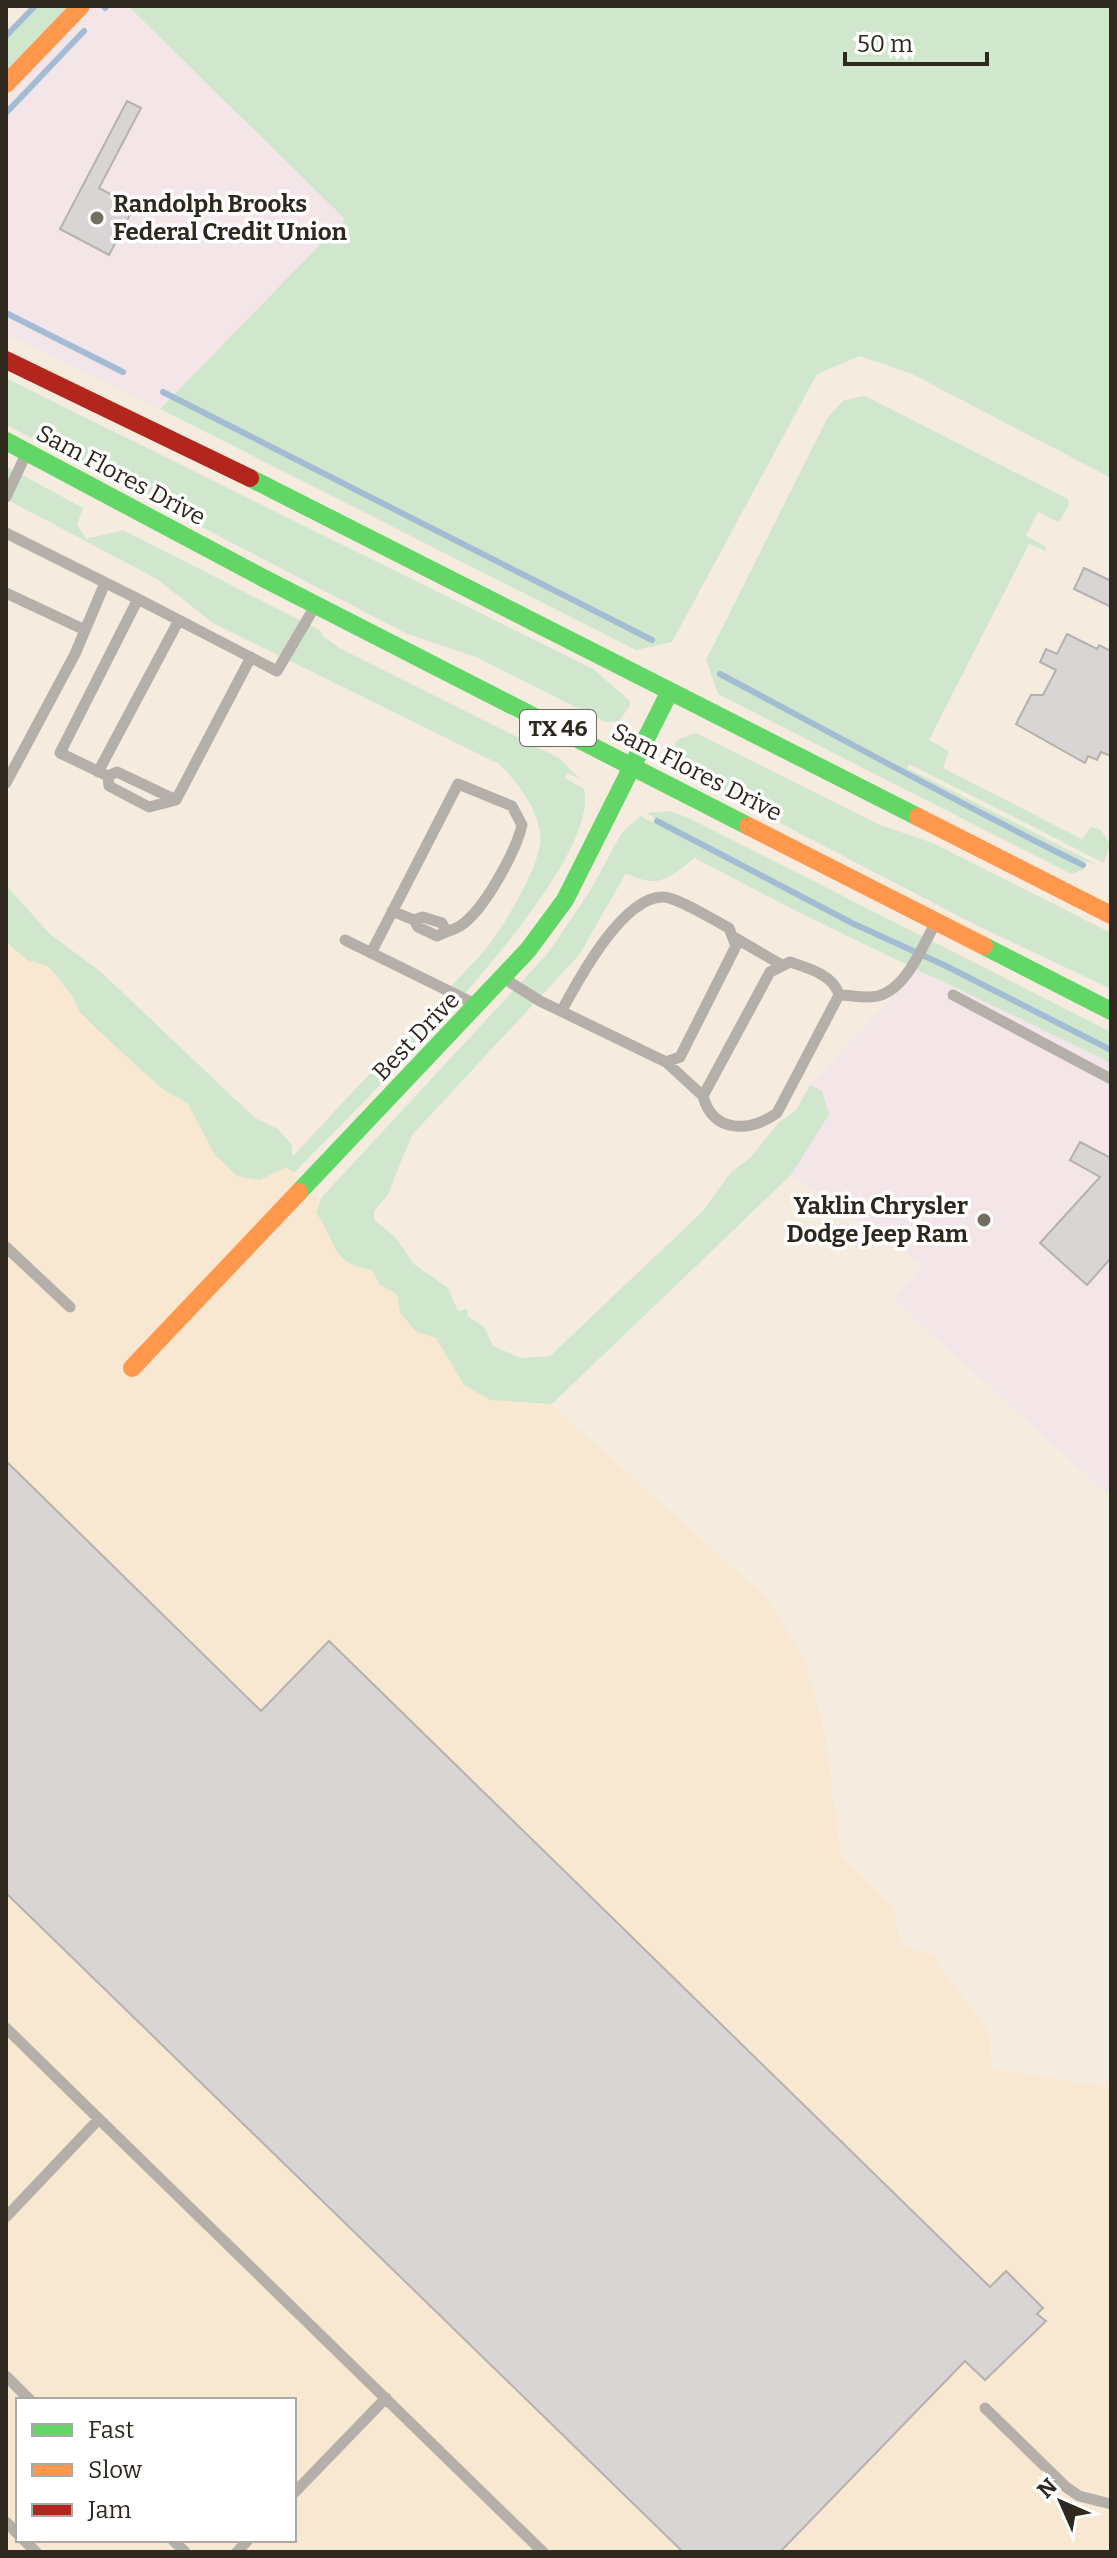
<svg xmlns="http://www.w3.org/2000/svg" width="1117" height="2558" viewBox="0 0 1117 2558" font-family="Bitter,serif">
<rect width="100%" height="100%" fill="#f5ecdf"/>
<path fill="#f4e5e8" d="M94,6h34l217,213 -185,190 -154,-74v-237z
M919,968l192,95v426l-5,4 -213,-194 30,-34 -132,-90 19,-90z"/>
<path fill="#f8e8d1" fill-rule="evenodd" d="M6,916l761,682 38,62 20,75 16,121 53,52 6,36 33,12 56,77 3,36 119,18 -2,465h-1103zM18,2400h276v140h-276z"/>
<path fill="#d0e7ce" d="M32,6h38l-64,66v-40z
M128,6h983v472l-199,-104 -52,-18 -43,18 -145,268 -36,8 -476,-241 185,-190z
M6,378l587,291 37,32v5l-11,15 -14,1 -129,-65 -71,-24 -399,-208z
M865,396l203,103 1,6 -10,17 -21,-10 -12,24 20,11v4l-17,-7 -100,196 20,11 -6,17 139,71 9,-12 10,3 9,14 -6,19 -195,-99 -2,4 191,97 -20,-6 -3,5 10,5 -14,5 -353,-180 -12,-34 122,-243 16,-17z
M6,466l77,42 -6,17 9,14 37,-9 198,101 1,4 17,13 220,110 21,21 -13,-6 -2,5 19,11c20,83 -229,320 -290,384l-8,-6 -26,13 -23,-4 -22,-21 -27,-51 -27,-16 -62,-57 -20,-20 -7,-16 -24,-29 -21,-6 -21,-18v-57l44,49 51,38 154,146 23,11 14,16v12l194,-208c18,-24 59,-88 54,-117 -5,-28 -22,-49 -41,-68l-286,-141 -56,-44 -151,-80z
M696,733l184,92 53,18 178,90v56l-137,-65 -294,-153c-9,-11 -10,-18 -3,-31z
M669,811l20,7 422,214v31c-139,-69 -279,-131 -416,-205 -27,20 -35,32 -69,15l-47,82 -167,180 -25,61 -13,15v9l21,17 20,28 33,23 10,23 9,-2 1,7 16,11 9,19 28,12 29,-2 153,-145 28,-39 19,-14 28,-35 18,-13 14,-25 12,6 7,23 -38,61 -239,229 -62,-4 -26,-15 -28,-47 -21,-7 -15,-19 -3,-18 -17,-9 -8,-15c-43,-7 -35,-30 -56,-57l6,-16 226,-244 42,-62 31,-57 19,-18 22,11 1,-5 -17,-9z"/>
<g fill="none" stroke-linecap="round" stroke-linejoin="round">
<path stroke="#a2bcd3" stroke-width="6" d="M105,8l2,-2
M6,36l29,-30
M6,113l78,-82
M6,313l117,59
M163,392l489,248
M720,674c121,64 240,130 363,191
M657,821l195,102 92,42 167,85"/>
</g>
<path fill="#dad5d5" stroke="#b5b1af" stroke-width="2" d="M127,101l14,7 -42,80 35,19 -25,48 -49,-26z
M1084,568l27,13v26l-37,-18z
M1067,634l30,15 2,-4 12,6v105l-10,-4 -4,8 -9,-4 -3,7 -69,-39 15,-29h12l13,-25 -16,-8 6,-13 11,5z
M1080,1142l31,16v100l-24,27 -47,-42 60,-66 -30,-17z
M6,1461l255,250 68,-70 661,646 16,-16 37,37 -6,6 9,7 -61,59 -20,-19 -185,191h-97l-677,-659z"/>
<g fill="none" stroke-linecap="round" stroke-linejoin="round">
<path stroke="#b4b0a9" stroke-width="11" d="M6,497l20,-43
M6,533l132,66
M6,593l79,37
M251,657l-75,143 -27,7 -40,-21 -1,-10 -48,-23 78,-154 139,72 37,-63
M98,772l81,-152
M108,776l9,-4 59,28
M6,783l69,-129 30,-71
M392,911l22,9 9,-3 19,6 4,8
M732,936l48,28
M345,940l128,63
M371,953l87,-169 54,22 10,19c-6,26 -38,86 -62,101 -7,4 -15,6 -23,10l-19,-9 -4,-7
M505,979l35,22 126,61 14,-5 56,-111 -7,-18c-14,-7 -53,-32 -67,-31 -40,1 -83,82 -100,113
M839,995c-5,-20 -31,-27 -49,-33l-20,10 -67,124c10,38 47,36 74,17l62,-118c12,0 28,4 39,1 28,-7 43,-47 56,-70
M953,995l158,84
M666,1062l37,34
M6,1247l64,60
M6,2028l93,91 -93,98
M99,2119l444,433
M6,2376l24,24
M985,2408l81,79 13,9 32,8
M294,2493l92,-95
M6,2522l12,12
M24,2540l12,12
M173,2540l12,12
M237,2552l11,-12"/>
<path stroke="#63d668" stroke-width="18" d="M6,441l261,139 481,246
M250,478l668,339
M984,946l127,65
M299,1192l229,-242 37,-50 105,-209"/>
<path stroke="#ff974d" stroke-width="18" d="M6,84l75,-78
M918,817l193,98
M748,826l236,120
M132,1368l167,-176"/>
<path stroke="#b3261e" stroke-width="18" d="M6,360l244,118"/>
</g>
<g fill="#746d62" stroke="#fff" stroke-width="3">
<circle cx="97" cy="218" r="8"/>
<circle cx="984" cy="1220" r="8"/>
</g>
<g text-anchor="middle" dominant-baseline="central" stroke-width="7" stroke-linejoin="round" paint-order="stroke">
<rect fill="#fff" stroke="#6d6862" stroke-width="2" x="520" y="710" width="76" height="36" rx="6"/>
<g font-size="22" font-weight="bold" fill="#2e281f">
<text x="558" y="728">TX 46</text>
</g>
<g font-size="24" font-weight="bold" fill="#2e281f" stroke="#fff" text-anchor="start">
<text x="113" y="204">Randolph Brooks<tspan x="113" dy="28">Federal Credit Union</tspan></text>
<text x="968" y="1206" text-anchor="end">Yaklin Chrysler<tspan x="968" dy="28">Dodge Jeep Ram</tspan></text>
</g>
<g font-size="24" fill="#2e281f" stroke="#fff">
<text transform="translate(121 475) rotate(28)">Sam Flores Drive</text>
<text transform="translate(697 772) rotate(27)">Sam Flores Drive</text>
<text transform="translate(416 1036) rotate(-46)">Best Drive</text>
</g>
</g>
<rect width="1117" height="2558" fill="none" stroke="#2e281f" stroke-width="16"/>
<rect x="16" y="2398" width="280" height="144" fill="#ffffff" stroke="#aba9a5" stroke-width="2"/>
<rect x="32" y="2424" width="40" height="12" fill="#63d668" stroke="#aba9a5" stroke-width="2"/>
<text x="88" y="2438" font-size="24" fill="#2e281f">Fast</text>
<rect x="32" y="2464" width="40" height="12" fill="#ff974d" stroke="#aba9a5" stroke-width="2"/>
<text x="88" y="2478" font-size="24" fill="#2e281f">Slow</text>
<rect x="32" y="2504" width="40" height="12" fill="#b3261e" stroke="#aba9a5" stroke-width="2"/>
<text x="88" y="2518" font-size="24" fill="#2e281f">Jam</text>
<g transform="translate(1061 2502) rotate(315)" stroke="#ffffff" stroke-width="6" paint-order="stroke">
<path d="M0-6L14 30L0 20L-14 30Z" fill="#2e281f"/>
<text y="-12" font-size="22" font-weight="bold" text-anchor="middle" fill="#2e281f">N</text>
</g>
<path d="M845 52v12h142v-12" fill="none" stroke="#2e281f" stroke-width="4"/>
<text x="857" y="52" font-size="24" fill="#2e281f" stroke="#ffffff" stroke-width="6" paint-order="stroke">50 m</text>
</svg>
